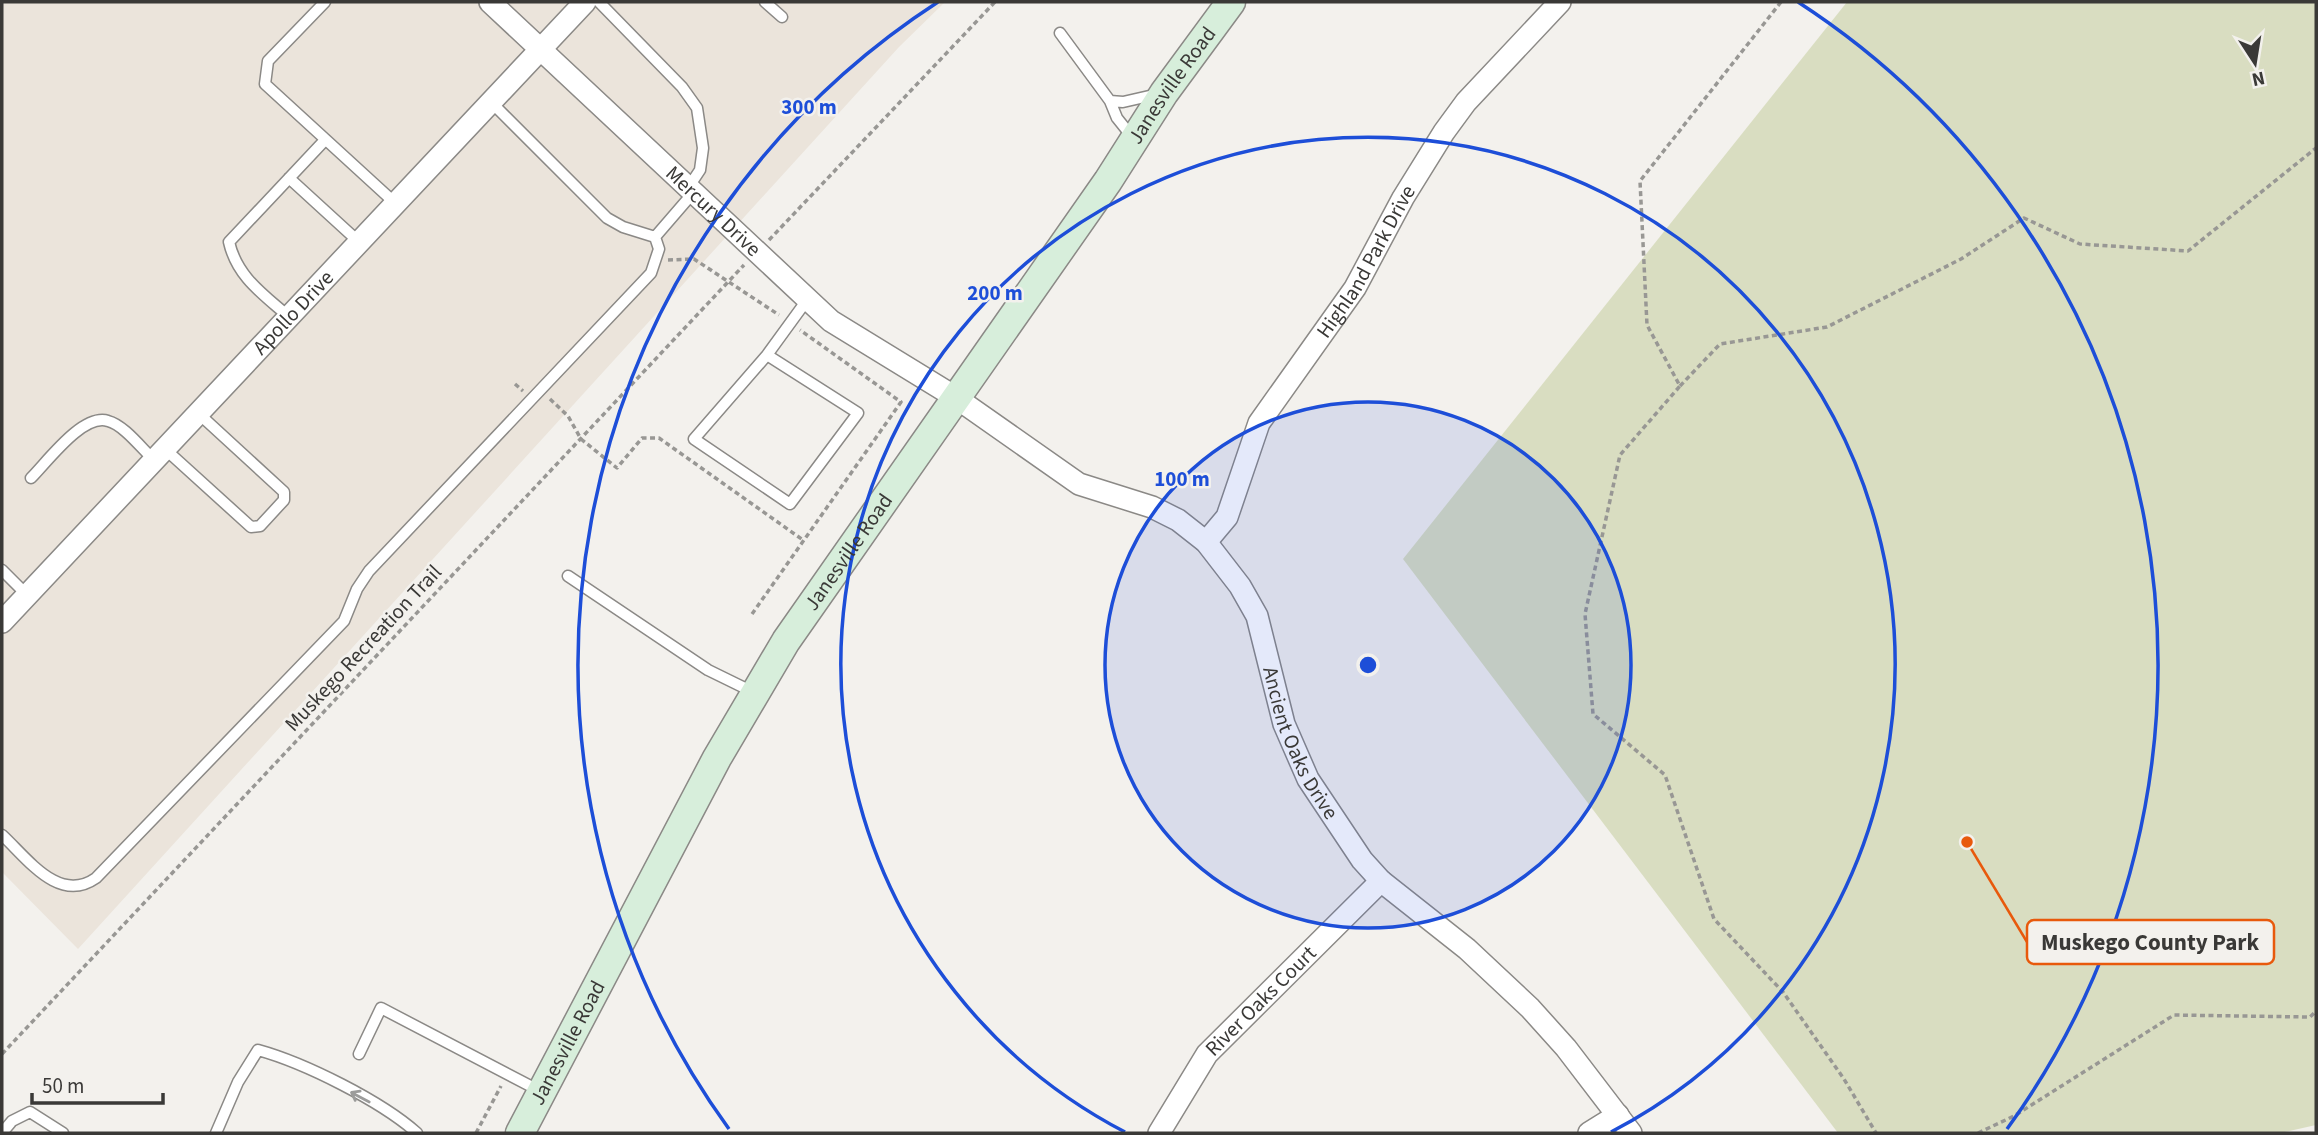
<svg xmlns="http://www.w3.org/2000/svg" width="2318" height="1135" viewBox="0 0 2318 1135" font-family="'Source Sans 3',sans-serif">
<rect width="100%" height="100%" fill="#f3f1ed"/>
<path fill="#ebe4db" d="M2,2h943l-46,45 -821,902 -76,-77z"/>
<path fill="#d9ddc1" d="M1847,2h469v1123l-36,8h-442l-435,-574z"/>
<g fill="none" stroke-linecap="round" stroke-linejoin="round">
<g stroke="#8b8986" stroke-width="13">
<path id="service" d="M325,2l-57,59 -3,23 130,119
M599,2l83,85 15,21 6,40 -3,22 -12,18
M765,2l17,15
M1060,33l50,68
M491,102l116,116 16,9 32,10
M1133,138l-16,-20 -7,-17 13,1 35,-8
M289,178l70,64
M289,317c-26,-23 -52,-40 -60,-75l96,-102
M767,355l91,58 -68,91 -96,-65 73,-84 40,-55
M165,449l86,78 9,-1 24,-26v-8l-86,-79
M31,478c17,-17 52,-65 77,-57 16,4 34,28 46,39
M2,570l25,25
M568,576l140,94 47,23
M2,835c26,24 57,69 94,43l248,-257 13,-32 12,-18 282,-298 8,-24 -4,-12 38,-44
M359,1054l22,-46 159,83
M2,1133l10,-12 18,-9 33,21
M216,1133l22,-51 20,-32c47,13 123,51 159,83"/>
</g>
<g stroke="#8b8986" stroke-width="24">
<g id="minor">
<path id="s1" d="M490,2l341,319 124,76 124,87 73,23 26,13 28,22 34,44 17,30 27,108 24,55 54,81 19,21 86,68 63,59 36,40 65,85"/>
<path id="s2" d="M1206,542l21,-25 32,-94 96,-135 48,-90 41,-66 22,-30 94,-100"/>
<path id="s3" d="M2,622l583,-620"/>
<path id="s4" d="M1159,1133l48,-79 174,-173"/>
<path d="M1589,1133l29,-18"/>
</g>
</g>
<g stroke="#8b8986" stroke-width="31">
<g id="secondary">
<path id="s5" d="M520,1133l197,-375 69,-117 322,-460 56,-88 67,-91"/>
</g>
</g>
<path stroke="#989794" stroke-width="3.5" stroke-dasharray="5 3.5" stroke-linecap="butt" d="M1781,2l-141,179 7,144 33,61 -60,69 -35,159 8,100 72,61 49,144 69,73 61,87 32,54
M769,240l226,-238
M668,260l26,-1 85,56
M515,384l8,7
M1680,386l40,-42 107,-17 134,-68 63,-41 56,26 108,7 128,-103
M550,399l18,17 13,23 36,29 25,-30h17l144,102
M752,614l149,-212 -101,-72
M2,1054l742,-789
M476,1133l25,-47
M1978,1133l36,-17 160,-101 136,2 6,-6"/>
<use href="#service" stroke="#fff" stroke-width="10"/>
<use href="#minor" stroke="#fff" stroke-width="21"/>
<use href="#secondary" stroke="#d7eedb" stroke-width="28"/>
</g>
<defs><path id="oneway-shaft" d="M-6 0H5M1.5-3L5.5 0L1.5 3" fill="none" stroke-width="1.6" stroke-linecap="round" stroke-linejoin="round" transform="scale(1.75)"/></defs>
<use stroke="#9c9c9b" href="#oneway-shaft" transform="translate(360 1097) rotate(-152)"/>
<circle cx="1368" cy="665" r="263" fill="#1d4ed8" fill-opacity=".12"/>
<g fill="none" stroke="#1d4ed8" stroke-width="3.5">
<circle cx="1368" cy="665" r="263"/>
<path d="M1125 1132A527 527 0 1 1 1611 1132"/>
<path d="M729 1129A790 790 0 0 1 938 2M1798 2A790 790 0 0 1 2007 1129"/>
</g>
<g text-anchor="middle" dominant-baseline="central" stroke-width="5" stroke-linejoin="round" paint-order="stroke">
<g font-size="21" fill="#3a3937" stroke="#f3f1ed">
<text stroke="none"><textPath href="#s5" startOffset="1236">Janesville Road</textPath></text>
<text stroke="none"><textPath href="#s1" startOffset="306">Mercury Drive</textPath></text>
<text stroke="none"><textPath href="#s2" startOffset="326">Highland Park Drive</textPath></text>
<text stroke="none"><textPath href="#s3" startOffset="425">Apollo Drive</textPath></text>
<text stroke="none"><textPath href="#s5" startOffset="668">Janesville Road</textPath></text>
<text transform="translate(363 648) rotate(-47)">Muskego Recreation Trail</text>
<text stroke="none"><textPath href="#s1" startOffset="1130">Ancient Oaks Drive</textPath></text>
<text stroke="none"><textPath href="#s4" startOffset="168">River Oaks Court</textPath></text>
<text stroke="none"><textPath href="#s5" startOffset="102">Janesville Road</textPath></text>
</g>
</g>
<circle cx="1368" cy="665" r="10" fill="#1d4ed8" stroke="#f3f1ed" stroke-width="3.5"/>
<g font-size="21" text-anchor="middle" font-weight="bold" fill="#1d4ed8" stroke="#f3f1ed" stroke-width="5" stroke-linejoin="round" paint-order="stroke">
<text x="809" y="114">300 m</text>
<text x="995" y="300">200 m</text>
<text x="1182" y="486">100 m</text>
</g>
<path fill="none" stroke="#e8590c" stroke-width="2.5" d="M1967 842L2027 942"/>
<circle fill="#e8590c" stroke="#f3f1ed" stroke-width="2.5" cx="1967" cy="842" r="7"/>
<rect fill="#f3f1ed" stroke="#e8590c" stroke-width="2.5" x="2027" y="920" width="247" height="44" rx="7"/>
<g font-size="23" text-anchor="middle" font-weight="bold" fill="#3a3937">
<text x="2150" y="950">Muskego County Park</text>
</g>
<rect width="2318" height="1135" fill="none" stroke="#3a3937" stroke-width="7"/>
<g transform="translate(2255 63) rotate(168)" stroke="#f3f1ed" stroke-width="5" paint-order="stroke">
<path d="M0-5L12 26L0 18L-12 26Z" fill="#3a3937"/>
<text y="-10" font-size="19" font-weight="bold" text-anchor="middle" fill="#3a3937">N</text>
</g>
<path d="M32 1093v10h131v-10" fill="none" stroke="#3a3937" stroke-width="3.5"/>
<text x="42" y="1093" font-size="21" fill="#3a3937" stroke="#f3f1ed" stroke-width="5" paint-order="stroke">50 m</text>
</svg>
